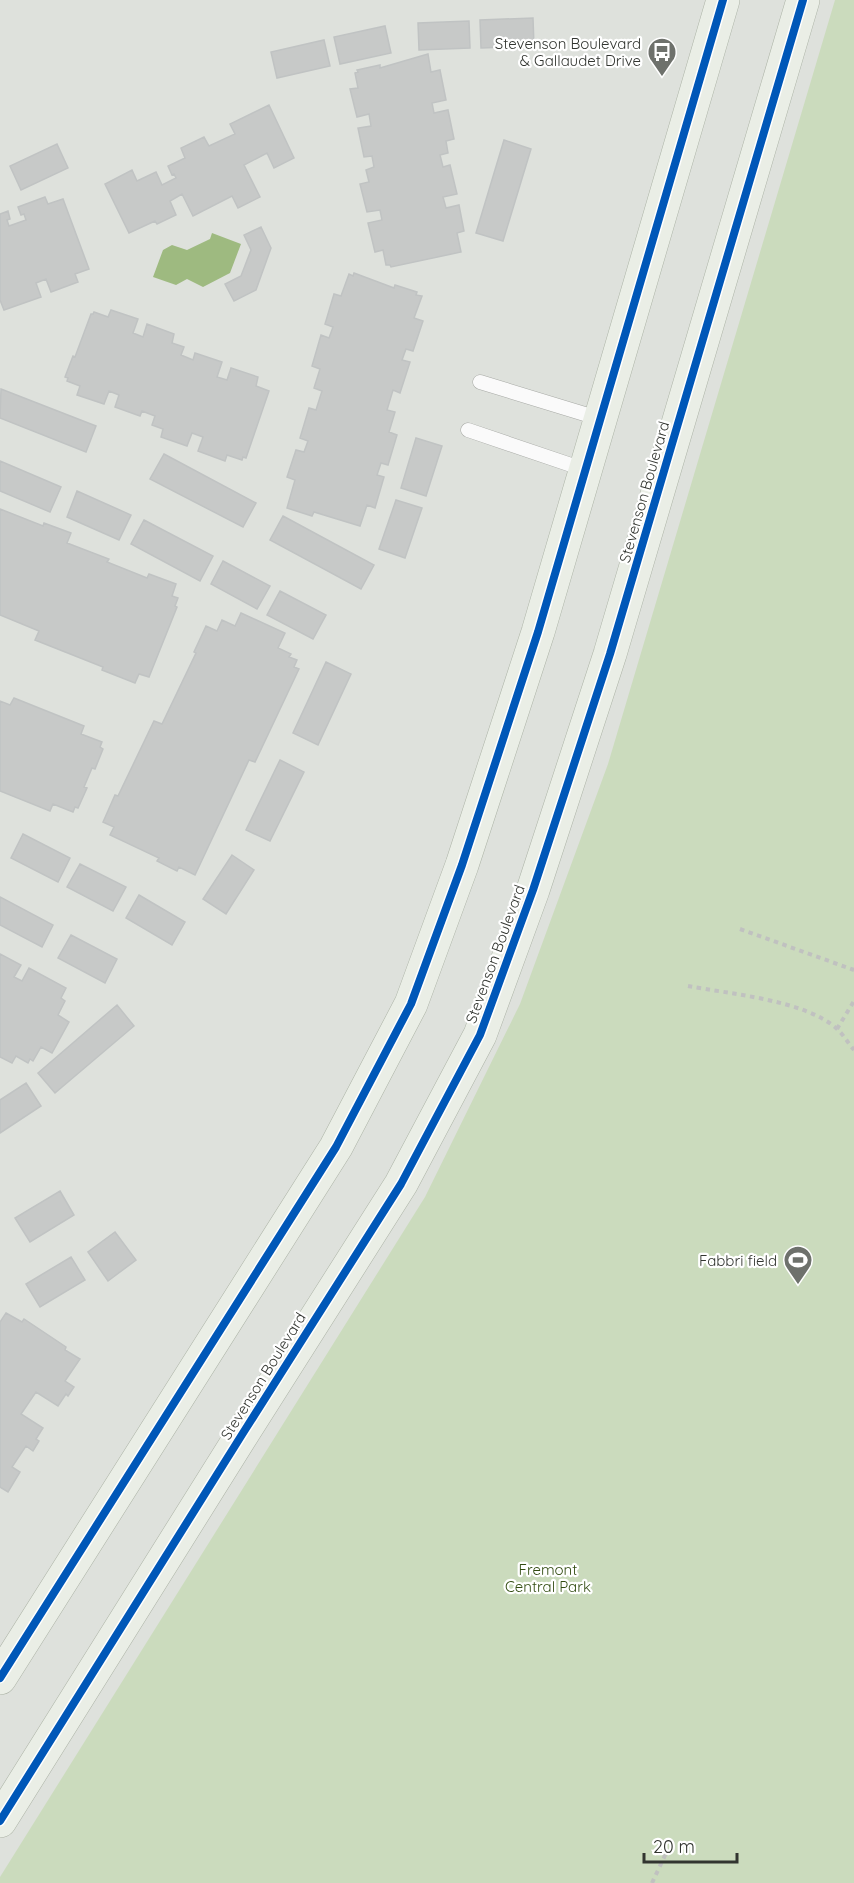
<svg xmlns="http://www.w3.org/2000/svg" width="854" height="1883" viewBox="0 0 854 1883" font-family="Quicksand,sans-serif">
<rect width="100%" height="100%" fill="#dee1dc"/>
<path fill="#cbdbbd" d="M835,0h19v1883h-854v-6l425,-680 95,-193 88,-240z"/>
<path fill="#9eba80" d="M212,233l29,11 -11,29 -27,14 -16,-8 -11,6 -23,-8 10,-27 9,-5 15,5 23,-11z"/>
<path fill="#c7c9c8" stroke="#c0c3c3" stroke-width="1.5" d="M533,18l1,28 -53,2 -1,-28z
M469,21l1,27 -51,2 -1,-27z
M385,26l6,27 -51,11 -6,-27z
M324,40l6,26 -53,12 -6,-26z
M428,54l3,18 9,-2 6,30 -14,3 2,10 14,-3 6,29 -8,2 2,12 -8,2 3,12 7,-2 7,29 -14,3 3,11 13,-3 5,26 -7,2 4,19 -70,15 -1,-2h-4l-3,-15 -8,2 -7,-29 14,-3 -2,-10 -13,2 -7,-28 9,-2 -3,-12 8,-3 -2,-11 -8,1 -6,-29 13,-2 -2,-12 -12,3 -7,-28 8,-1 -3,-15 3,-1 -1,-2 23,-5v3z
M269,105l25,53 -20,10 -7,-15 -23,12 16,32 -22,11 -6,-12 -39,20 -11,-22 -12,7 6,14 -19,9 -2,-3 -26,12 -24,-49 27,-14 5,11 19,-9 6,13 14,-7 -2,-4 -2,1 -4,-9 17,-8 -4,-10 23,-11 5,9 26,-12 -5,-10z
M504,140l27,9 -28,92 -27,-8z
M57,144l11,24 -47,22 -11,-24z
M45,197l3,7 15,-5 26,70 -14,5 3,8 -27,10 -5,-13 -10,4 5,14 -37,13 -4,-10v-86l8,-3 2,8 -3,1 2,6 17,-6 -2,-6 -3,1 -3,-8z
M261,227l10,21 -15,42 -22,11 -9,-17 16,-8 10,-26 -7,-15z
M354,273l40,15 1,-3 22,7 -1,3 6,1 -8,22 9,3 -10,30 -7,-2 -4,11 8,2 -10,31 -7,-3 -6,20 8,2 -6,20 8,3 -9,30 -7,-2 -4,12 7,2 -9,31 -8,-3 -7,21 -46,-14 -2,4 -25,-8 8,-28 -8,-3 9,-27 8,2 4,-11 -8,-3 9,-30 7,2 6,-19 -8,-3 6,-19 -8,-3 9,-31 8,3 4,-11 -8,-3 9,-30 7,2 8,-22 4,2z
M111,310l27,9 -5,14 10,4 4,-13 27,10 -2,9 12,4 -3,8 12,5 2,-7 27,9 -5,15 10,3 4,-12 27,9 -2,9 13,5 -23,67 -3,-1 -1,3 -15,-5 -2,6 -27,-10 5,-14 -11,-4 -5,13 -26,-9 2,-8 -11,-4 3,-9 -13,-5 -2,5 -25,-9 4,-12 -10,-4 -5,13 -27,-9 3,-9 -13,-5 1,-3 -3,-1 8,-21 2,1 16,-43h2l1,-2 14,5z
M1,389l95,37 -10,26 -86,-34z
M416,438l26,8 -16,50 -25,-8z
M164,454l92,49 -13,24 -93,-48z
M0,461l61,26 -11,25 -50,-21z
M77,491l54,24 -12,25 -52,-23z
M396,500l26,8 -17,50 -26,-9z
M0,509l43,17 1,-3 27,10 -4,10 42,16 -2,3 40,16 2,-4 27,10 -4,12 6,2 -3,8 2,1 -28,70 -10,-3 -4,9 -33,-13 1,-3 -68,-27 4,-9 -39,-16z
M283,516l91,49 -13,24 -91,-49z
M144,520l69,36 -13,25 -69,-37z
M223,561l47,25 -13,23 -46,-25z
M280,591l46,24 -13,24 -46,-24z
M241,613l44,20 -7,15 13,6 -2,3 8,3 -3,7 5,2 -44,93 -6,-2 -54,115 -16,-8 -2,4 -20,-10 2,-3 -49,-23 4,-8 -11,-5 12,-27 3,1 36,-75 8,3 34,-71 -2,-1 12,-26 11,5 5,-11 13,6z
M326,662l25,12 -33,71 -25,-12z
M14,698l70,28 -3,8 21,8 -2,5 3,2 -8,20 -3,-1 -8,19 3,1 -9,20 -3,-1 -2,5 -20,-8 -3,7 -50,-20v-90l10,4z
M280,760l24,12 -34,69 -24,-11z
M23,834l47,24 -12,24 -47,-24z
M232,855l22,15 -28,44 -23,-15z
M80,864l46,23 -13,24 -46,-24z
M139,895l46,27 -13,23 -46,-27z
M0,897l53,28 -11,22 -42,-22z
M71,935l46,24 -12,24 -47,-25z
M0,954l21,11 -7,12 8,4 7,-13 37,20 -5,10 4,3 -7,14 11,7 -17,31 -11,-6 -8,14 -3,-2 -2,4 -12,-7 -4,7 -12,-6z
M117,1005l17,21 -79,67 -17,-20z
M26,1083l15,23 -41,27v-33z
M60,1191l14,24 -44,27 -15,-24z
M115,1232l21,28 -28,21 -20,-29z
M71,1257l14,23 -45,27 -14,-23z
M6,1313l16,9 2,-3 42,28 -1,3 15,9 -15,22 9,6 -6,9 -2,-2 -8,12 -22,-14 -15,22 22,14 -7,11 3,2 -6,10 -7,-5 -14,21 8,5 -12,20 -8,-5v-165z"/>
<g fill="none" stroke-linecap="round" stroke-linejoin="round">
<g stroke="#a7a9a5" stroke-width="15">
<path id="lane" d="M480,382l121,37
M468,430l118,40"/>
</g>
<g stroke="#acb3a6" stroke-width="34">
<path id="primary" d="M0,1678l336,-531 75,-143 51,-139 76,-233 185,-632
M0,1821l243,-388 158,-249 79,-149 53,-145 77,-236 193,-654"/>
</g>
<path stroke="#c0c1c0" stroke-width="4" stroke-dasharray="4.5 4.5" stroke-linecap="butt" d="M740,929l114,41
M688,986c42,8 116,14 148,42 7,6 12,15 18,22
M837,1029l17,-28
M652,1883l16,-34"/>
<use href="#lane" stroke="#fafafa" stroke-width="14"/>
<use href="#primary" stroke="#eaeee6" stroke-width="33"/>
<g stroke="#fff" stroke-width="11">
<path id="cycleway" d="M0,1678l336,-531 75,-143 51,-139 76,-233 185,-632
M0,1821l243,-388 158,-249 79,-149 53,-145 77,-236 193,-654"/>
</g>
<use href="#cycleway" stroke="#0057b8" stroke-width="8"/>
</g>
<defs>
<g id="bus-pin" transform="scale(1.5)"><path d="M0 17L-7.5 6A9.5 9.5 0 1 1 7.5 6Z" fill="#6e716c" stroke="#fff"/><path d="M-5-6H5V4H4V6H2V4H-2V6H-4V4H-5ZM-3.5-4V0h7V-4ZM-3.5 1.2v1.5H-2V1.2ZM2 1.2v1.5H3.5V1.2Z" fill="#fff"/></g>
<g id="stadium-pin" transform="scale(1.5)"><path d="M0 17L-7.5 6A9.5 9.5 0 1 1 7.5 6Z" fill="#6e716c" stroke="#fff"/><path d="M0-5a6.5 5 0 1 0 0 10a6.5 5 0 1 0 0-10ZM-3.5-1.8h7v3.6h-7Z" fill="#fff"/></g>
</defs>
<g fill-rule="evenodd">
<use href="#bus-pin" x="662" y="52"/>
<use href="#stadium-pin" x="798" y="1260"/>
</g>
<g text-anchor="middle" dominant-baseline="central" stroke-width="4.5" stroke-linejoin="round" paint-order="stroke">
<g font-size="15" fill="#323530" stroke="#fff" text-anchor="end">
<text x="641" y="43">Stevenson Boulevard<tspan x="641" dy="17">&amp; Gallaudet Drive</tspan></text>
<text x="777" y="1260">Fabbri field</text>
</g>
<g font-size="15" fill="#323530" stroke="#fff">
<text transform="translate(644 492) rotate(-74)">Stevenson Boulevard</text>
<text transform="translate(495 954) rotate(-70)">Stevenson Boulevard</text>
<text transform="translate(263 1376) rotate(-58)">Stevenson Boulevard</text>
</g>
<g font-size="15" fill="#324c11" stroke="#fff">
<text x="548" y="1569">Fremont<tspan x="548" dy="17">Central Park</tspan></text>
</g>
</g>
<path d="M644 1853v9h93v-9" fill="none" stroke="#323530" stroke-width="3"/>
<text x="653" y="1853" font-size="18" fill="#323530" stroke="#ffffff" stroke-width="4.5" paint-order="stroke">20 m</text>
</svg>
